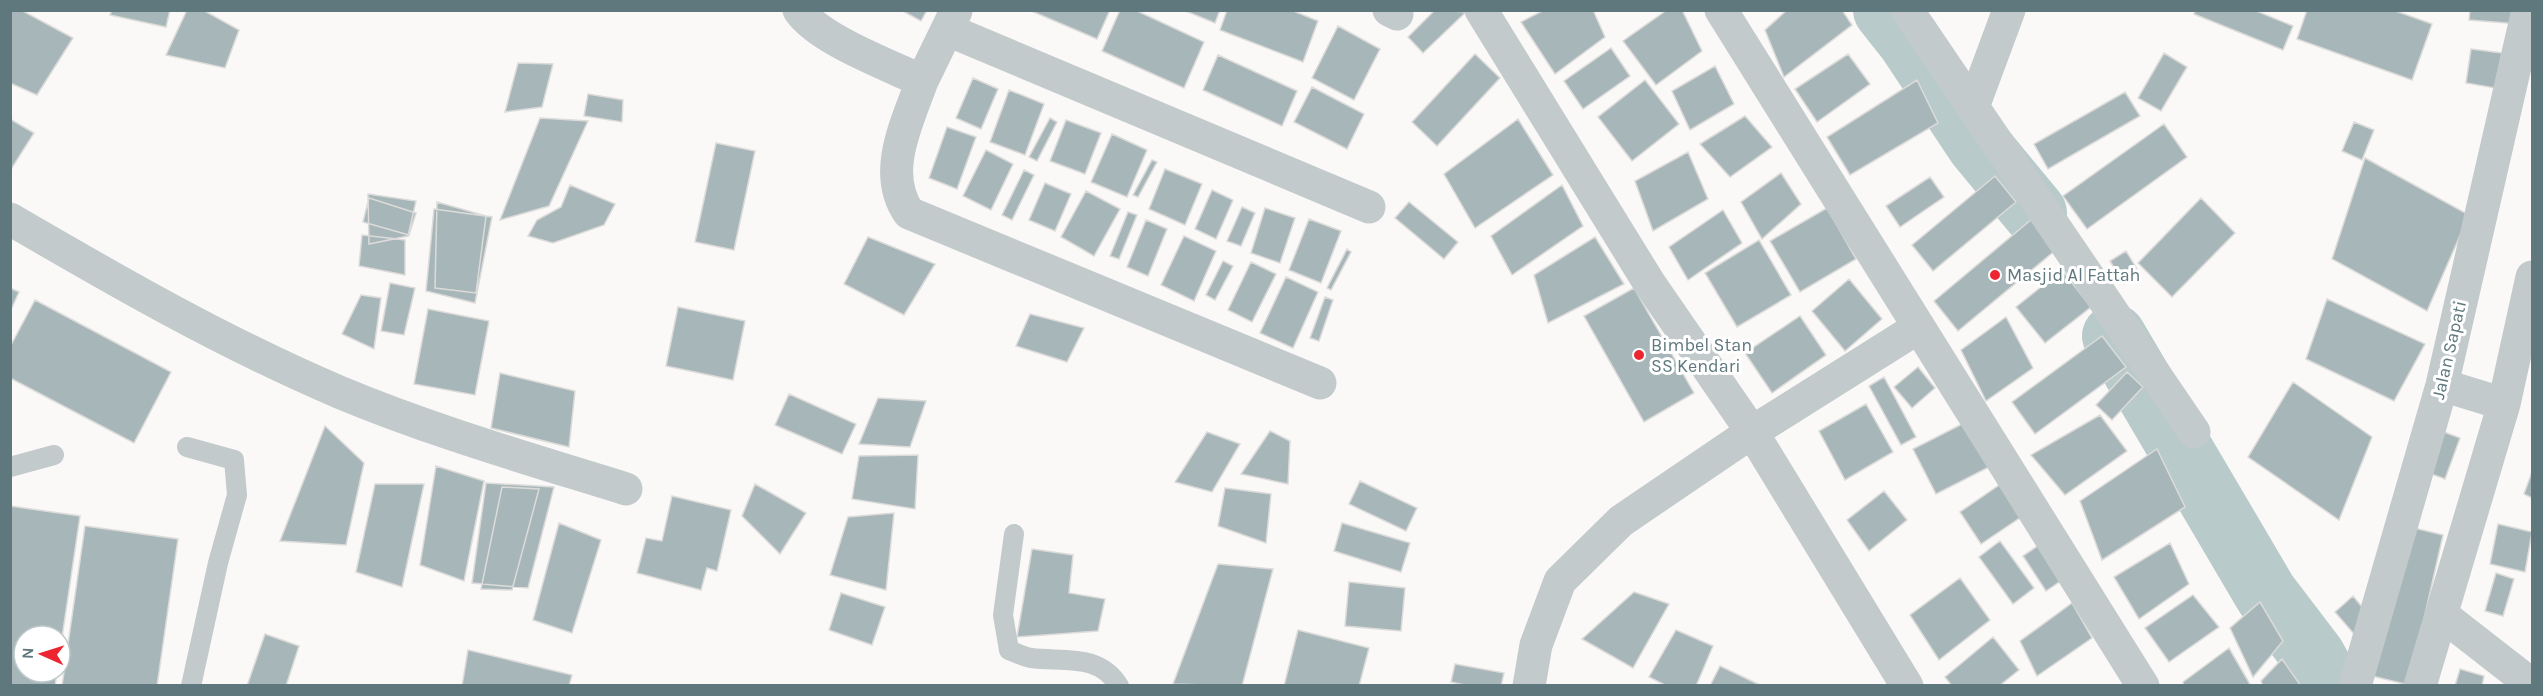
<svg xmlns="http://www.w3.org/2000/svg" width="2543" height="696" viewBox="0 0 2543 696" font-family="Karla,sans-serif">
<rect width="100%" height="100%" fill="#faf9f7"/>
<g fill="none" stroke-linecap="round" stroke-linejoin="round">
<path stroke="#b8caca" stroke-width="64" d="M1885,10l23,29 70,105 57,69
M2114,336l152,258 48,63 16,29"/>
</g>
<path fill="#a7b6b8" stroke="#dcdbda" stroke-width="1.5" d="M10,10h11l52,28 -36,57 -27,-12z
M112,10h58l-4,17 -56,-12z
M187,10h16l36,20 -14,38 -59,-13z
M901,10h26l-6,11z
M1029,10h81l-13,29z
M1120,10h15l69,32 -20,46 -82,-37z
M1183,10h37l-5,13z
M1227,10h64l27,11 -15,41 -83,-32z
M1435,10l31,2 -43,41 -15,-16z
M1544,10h49l12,27 -50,37 -34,-52z
M1667,10h15l20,41 -46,34 -33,-44z
M1787,10h55l10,15 -68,52 -19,-47z
M2196,10h58l39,16 -10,24 -89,-36z
M2307,10h86l39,14 -20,56 -115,-41z
M2470,10h50l-1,14 -50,-4z
M1338,26l42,23 -26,51 -42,-22z
M1611,48l19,28 -47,33 -19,-28z
M2471,49l31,4 -7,35 -29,-5z
M2164,53l23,14 -26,44 -23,-13z
M1475,54l25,24 -63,68 -25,-24z
M1848,54l22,30 -53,38 -22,-33z
M1218,55l79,36 -15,35 -79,-36z
M518,63l35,1 -11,43 -37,5z
M1715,66l19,38 -44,26 -18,-39z
M973,78l25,11 -17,40 -25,-11z
M1645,80l34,44 -47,37 -34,-44z
M1917,80l21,43 -88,52 -23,-38z
M1312,87l52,27 -17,35 -53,-27z
M1009,90l35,14 -19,51 -35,-13z
M2125,92l15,24 -92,53 -14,-25z
M588,94l35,6 -1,22 -38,-6z
M1745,116l27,31 -42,30 -30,-33z
M540,118l48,3 -39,85 -49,14z
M1050,118l7,4 -20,39 -8,-4z
M10,119l24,14 -24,38z
M1518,119l35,56 -78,53 -31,-54z
M1066,120l35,13 -16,41 -35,-13z
M2354,122l20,8 -12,30 -20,-9z
M2164,124l23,33 -100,72 -24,-33z
M947,127l29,10 -19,52 -28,-11z
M1112,134l35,16 -20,47 -36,-15z
M716,143l39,8 -21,99 -39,-8z
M986,150l27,14 -22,46 -28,-14z
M1688,152l20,47 -55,32 -18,-50z
M2365,158l104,57 -42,96 -95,-52z
M1152,160l5,2 -19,35 -5,-2z
M1165,169l37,15 -17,41 -36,-16z
M1024,170l10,5 -22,45 -10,-5z
M1781,173l20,31 -39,35 -21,-37z
M1995,176l21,26 -83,69 -21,-26z
M1930,177l14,20 -44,30 -14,-21z
M1045,183l26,11 -16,37 -26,-11z
M570,185l45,19 -11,21 -51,18 -25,-7 9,-16 24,-13z
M1562,185l21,41 -71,49 -21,-39z
M1212,190l21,10 -17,39 -21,-10z
M1086,191l34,18 -26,47 -33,-19z
M368,194l48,7 -8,35 -39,8z
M369,198l47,15 -7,22 -46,-13z
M2201,198l34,35 -63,64 -34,-34z
M437,202l49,14 -10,77 -41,-5z
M1409,202l49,40 -14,17 -49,-41z
M1242,207l13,6 -14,33 -14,-5z
M1265,208l30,10 -15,45 -29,-10z
M1827,208l29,51 -56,33 -30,-51z
M434,209l58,8 -17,86 -49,-12z
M1723,210l19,33 -54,37 -19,-33z
M1128,212l9,3 -18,44 -9,-3z
M1309,219l32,12 -20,52 -32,-13z
M2032,219l25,30 -99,82 -24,-30z
M1146,220l21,9 -19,47 -21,-9z
M362,235l43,5v35l-46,-9z
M1184,236l32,15 -22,50 -33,-16z
M868,237l67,27 -31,51 -60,-31z
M1595,237l29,47 -76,39 -14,-48z
M1759,240l32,55 -54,32 -32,-54z
M1347,249l4,3 -20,38 -4,-2z
M2126,251l14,23 -16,10 -14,-23z
M1223,261l10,5 -18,34 -9,-5z
M1251,262l25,12 -24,48 -24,-12z
M2062,270l29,37 -46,36 -29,-36z
M1286,277l32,15 -25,56 -33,-15z
M1849,279l33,40 -37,32 -33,-40z
M390,283l25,5 -11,47 -23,-4z
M10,288l9,4 -9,20z
M1634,288l60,105 -50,29 -60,-106z
M361,295l20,3 -7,51 -32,-15z
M1325,297l8,3 -14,41 -9,-3z
M2327,299l98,45 -31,57 -88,-42z
M35,300l136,72 -37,71 -124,-65v-31z
M678,307l67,14 -12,59 -67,-14z
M428,309l61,12 -14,74 -61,-11z
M1030,314l54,14 -17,34 -51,-16z
M1800,316l26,39 -54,38 -27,-40z
M2006,317l27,51 -47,33 -25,-51z
M2102,336l24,31 -91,67 -23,-32z
M1918,367l17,21 -23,20 -18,-21z
M2127,372l16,15 -31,33 -16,-15z
M500,373l75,18 -6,56 -78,-19z
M1884,377l32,60 -15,8 -32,-59z
M2293,382l79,55 -33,83 -91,-63z
M789,394l67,30 -14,30 -67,-29z
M878,398l48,3 -16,46 -51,-3z
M1866,404l27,48 -48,28 -26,-49z
M2100,415l27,36 -62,44 -34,-40z
M1970,420l23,45 -57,29 -23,-45z
M325,426l39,37 -18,82 -66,-4z
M2433,428l27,10 -15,41 -27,-10z
M1270,431l20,10 -2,43 -47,-10z
M1207,432l33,12 -28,48 -37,-10z
M2157,449l28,58 -83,53 -22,-59z
M918,455l-3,54 -63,-10 7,-43z
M436,466l48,15 -20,100 -44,-16z
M2532,472v26l-8,-4z
M2008,479l22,32 -49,33 -21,-32z
M1360,481l57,27 -11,23 -57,-27z
M486,483l68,4 -26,101 -56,-5z
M375,484h49l-22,103 -46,-15z
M755,484l51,29 -26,41 -38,-38z
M502,487l37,2 -27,101 -31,-1z
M1225,488l46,6 -5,49 -48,-17z
M1884,491l23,29 -38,31 -22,-31z
M672,496l59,14 -14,61 -10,-3 -6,22 -64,-17 9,-35 16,3z
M10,506l70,10 -20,135v-15h-36v36h33l-2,14h-45z
M894,513l-8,77 -56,-15 18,-58z
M559,523l42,17 -29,93 -39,-13z
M1342,523l68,20 -9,29 -67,-21z
M2498,524l34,8 -7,40 -35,-8z
M85,526l93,13 -21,147h-95z
M2406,526l37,9 -34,150 -37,-9z
M2000,541l34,47 -21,16 -34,-47z
M2045,541l23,35 -22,15 -23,-35z
M2170,543l19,41 -50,35 -25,-42z
M1032,549l41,6 -4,38 36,6 -7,32 -81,6z
M1218,564l55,5 -31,117 -69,-2z
M2496,573l18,6 -11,37 -18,-5z
M1960,578l30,42 -51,40 -29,-45z
M1349,582l56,6 -4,43 -56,-5z
M1634,592l35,12 -36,64 -51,-29z
M841,593l44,14 -13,38 -43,-15z
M2193,595l26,32 -50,35 -24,-34z
M2353,596l18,22 -17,16 -19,-22z
M2260,602l23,39 -30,36 -23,-49z
M2072,603l20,35 -55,38 -17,-35z
M1298,630l71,18 -10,38h-75z
M1676,630l37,16 -17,40h-29l-18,-9z
M265,634l34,12 -13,40h-39z
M1993,637l26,33 -20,16h-47l-7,-9z
M2229,648l22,38h-67l-1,-4z
M468,650l104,25 -3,11h-107z
M2282,659l19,27h-38l-2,-5z
M1455,664l49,9 -3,13h-32l-18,-4z
M1720,666l42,20h-52z
M2460,669l24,7 -2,10h-27z"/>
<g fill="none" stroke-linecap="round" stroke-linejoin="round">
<path stroke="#c3cacc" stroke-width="20" d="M187,447l47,13 3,35 -19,68 -27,123
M10,467l44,-12
M1014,534l-11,81 6,35c7,3 15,7 22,8 33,4 68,-5 88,28"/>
<path stroke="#c3cacc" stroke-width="33" d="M799,10c19,29 90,55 123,71l34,-70
M1389,10l8,4
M1481,10l167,271 104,151 -131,89 -61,60 -24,64 -7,41
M1721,10l422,676
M1907,10l66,97
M2009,10l-36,97 221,325
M948,30l421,177
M922,81c-15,42 -41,92 -13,132l411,170
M10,219c108,63 214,124 329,173 93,39 191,67 287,97
M2442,385l62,19
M2441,614l91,71
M1907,686l-155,-254 167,-105
M2355,686l87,-301 86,-375
M2420,686l84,-282 28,-127"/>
</g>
<g fill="#ec2530" stroke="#fff" stroke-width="2">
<circle cx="1995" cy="275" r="6"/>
<circle cx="1639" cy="355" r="6"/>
</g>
<g text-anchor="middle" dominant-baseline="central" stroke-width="6" stroke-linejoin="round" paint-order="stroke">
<g font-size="18" fill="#5e787e" stroke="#fff" text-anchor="start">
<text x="2007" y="275">Masjid Al Fattah</text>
<text x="1651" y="345">Bimbel Stan<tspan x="1651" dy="21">SS Kendari</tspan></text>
</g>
<g font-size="18" fill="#5e787e" stroke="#fff">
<text transform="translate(2449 350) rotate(-77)">Jalan Sapati</text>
</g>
</g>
<rect width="2543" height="696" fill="none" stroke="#5e787e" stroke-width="24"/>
<g transform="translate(42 654) rotate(273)"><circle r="28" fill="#ffffff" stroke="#bfc9cb" stroke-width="1.5"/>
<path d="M0-4.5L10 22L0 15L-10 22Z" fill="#ec2530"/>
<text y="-9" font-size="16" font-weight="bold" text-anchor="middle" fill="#5e787e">N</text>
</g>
</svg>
